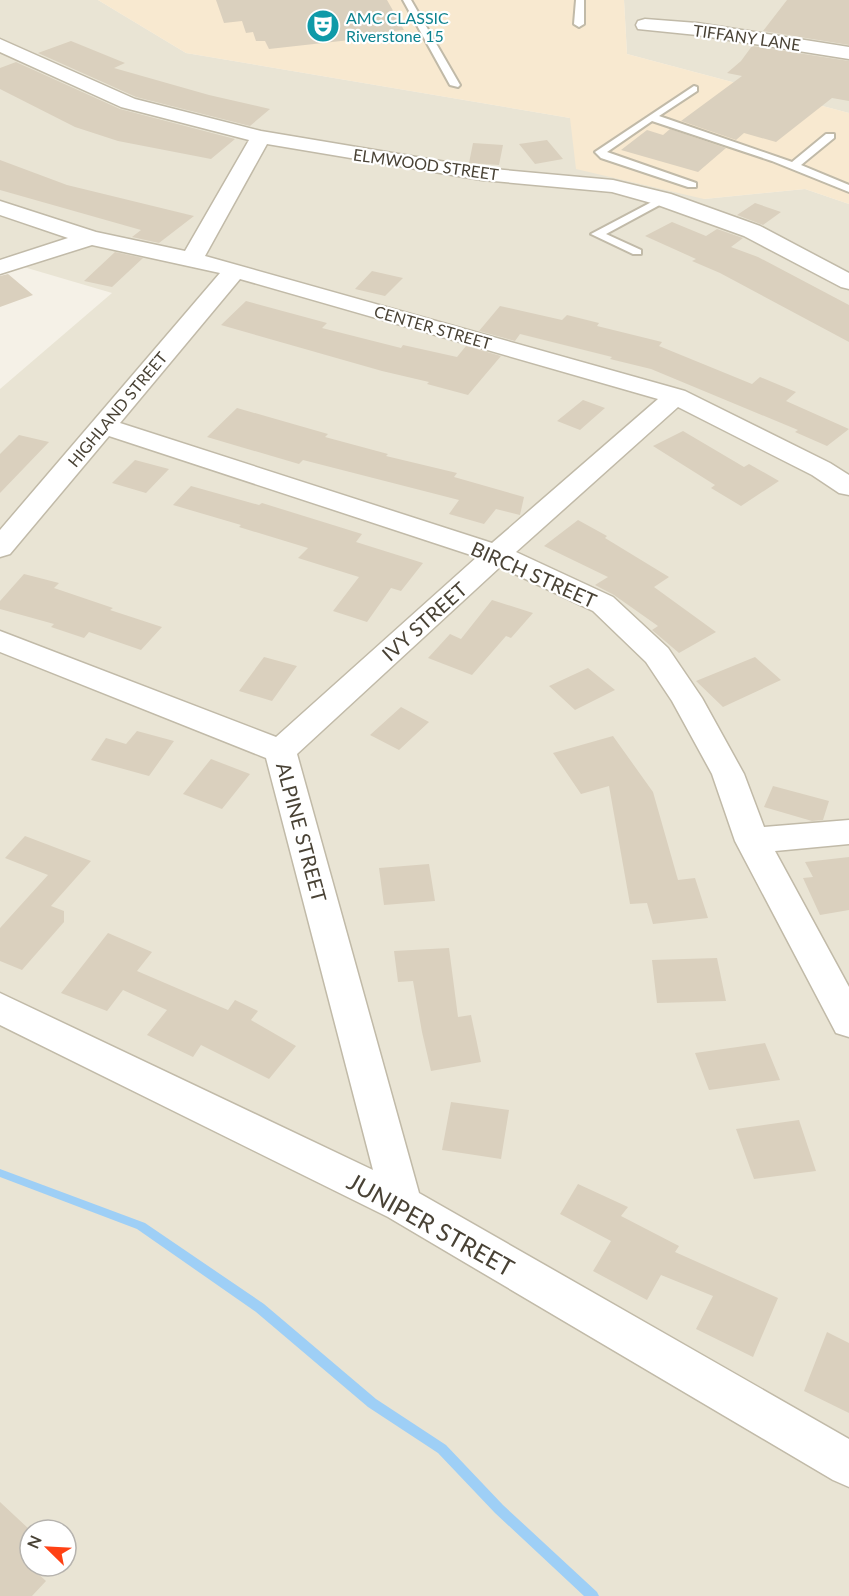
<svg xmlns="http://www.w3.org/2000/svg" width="849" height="1596" viewBox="0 0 849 1596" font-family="Lato,sans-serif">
<rect width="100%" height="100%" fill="#f5f1e7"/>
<path fill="#e9e4d4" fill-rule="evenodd" d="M0,0h98l88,53 384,65 134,81 101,-10 44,15v1392h-849v-1207l112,-96 -112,-33zM30,1530h36v36h-36z
M624,0h225v113l-222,-59z"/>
<path fill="#f8e9d0" d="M98,0h526l3,54 222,59v91l-44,-15 -101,10 -128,-30 -6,-51 -384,-65z"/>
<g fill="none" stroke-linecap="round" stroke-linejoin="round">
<path fill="#9ecff6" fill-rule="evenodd" d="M0,1169l145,54 119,81 112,95 70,46 57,60 94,87 2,4h-15l-89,-83 -57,-60 -70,-46 -112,-95 -119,-83 -137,-52z"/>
</g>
<path fill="#dad0be" d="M216,0h171l17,30 -20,2 2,4 -117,13 -4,-8h-9l-3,-9 -7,1 -4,-12 -18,2z
M787,0h62v45l-86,-14z
M71,41l54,22 -11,5 95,27 61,14 -20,17 -114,-29 -98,-44z
M752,46l97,15v40l-17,-3 -56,44 -32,-9 -8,7 -55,-19 61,-45 -15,-3 14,-12z
M16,62l104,47 115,30 -24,20 -93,-18 -43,-14 -75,-38v-21z
M670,129l56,19 -28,24 -77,-22 26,-20 16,5z
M547,140l16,19 -28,5 -16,-20z
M473,143l30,2 -4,20 -30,-2z
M0,160l67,25 127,31 -35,27 -27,-6 9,-7 -141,-40z
M755,203l26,9 -18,13 -26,-10z
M672,222l34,14 11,-7 26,9 -12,9 27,10 91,48v37l-129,-69 -28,-12 4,-2 -51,-23z
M115,252l28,6 -31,29 -28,-6z
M372,271l31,7 -18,18 -30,-7z
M8,274l25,21 -33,12v-31z
M246,301l81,22 -5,5 79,20 2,-3 54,12 9,-11 35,10 -33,39 -41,-11 2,-2 -47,-11 -161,-46z
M500,306l62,14 5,-5 32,8 -2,3 65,16 -3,4 93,38 8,-7 36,15 -10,9 63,28 -22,17 -32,-14 3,-2 -147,-61 -41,-10 2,-2 -92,-23 -5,7 -36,-10z
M583,400l22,8 -25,22 -23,-9z
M237,408l91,26 -3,3 63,17 -2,2 71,17 -3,4 70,20 -4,18 -24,-6 -12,15 -35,-10 10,-14 -156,-40 -4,4 -92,-27z
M683,431l61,36 5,-3 30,17 -38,25 -30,-18 4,-3 -62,-39z
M19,435l30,7 -49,51v-39z
M135,460l34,9 -23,24 -34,-10z
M191,486l68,19 3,-2 100,31 -6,8 67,21 -22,28 -10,-3 -24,34 -34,-11 26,-34 -61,-19 10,-10 -69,-21 2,-2 -68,-20z
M578,520l29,16 -2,2 64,39 -15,10 62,45 -37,21 -27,-23 6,-4 -44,-31 -19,-10 13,-8 -64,-31z
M24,574l35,9 -5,5 59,20 -3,2 52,17 -21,23 -52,-18 -5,6 -33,-11 3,-3 -54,-15v-8z
M492,600l41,13 -22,25 -5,-2 -34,39 -44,-17 22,-24 11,5z
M264,657l33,9 -25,35 -33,-10z
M755,657l26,23 -58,27 -27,-26z
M588,668l27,22 -40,20 -26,-24z
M401,707l28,15 -30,28 -29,-15z
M137,731l37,10 -25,35 -58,-16 15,-22 20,6z
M613,736l40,56 25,88 17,-2 13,40 -55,6 -6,-21 -17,1 -21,-118 -28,8 -28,-41z
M211,759l39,15 -28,35 -39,-15z
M773,786l56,15 -6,19 -11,1 -48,-14z
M25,836l66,25 -40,45 13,5v11l-42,48 -22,-9v-33l48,-53 -43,-17z
M849,857v53l-29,5 -17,-37 10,-1 -8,-15z
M429,864l6,37 -51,4 -5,-37z
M108,933l44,19 -15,19 91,39 7,-10 23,11 -7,9 45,26 -27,33 -68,-34 -8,12 -46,-22 20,-25 -44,-20 -16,21 -46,-18z
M449,948l9,69 13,-2 10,47 -50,9 -9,-39 -9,-51 -15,1 -4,-31z
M717,958l9,43 -69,2 -5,-43z
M765,1043l15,37 -71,10 -14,-37z
M451,1102l58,8 -8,49 -59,-9z
M799,1120l17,51 -62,8 -18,-50z
M578,1184l50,23 -7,9 58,30 -4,6 103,46 -25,59 -57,-28 17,-33 -52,-21 -14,25 -54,-29 18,-30 -51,-27z
M827,1332l22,11v70l-45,-22z
M0,1502l30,28v36h8l-4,4 12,11 -14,15h-32z"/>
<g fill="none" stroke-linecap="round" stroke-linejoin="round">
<g stroke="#c1baa8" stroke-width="4">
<path id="lane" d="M403,0h8l49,85 -2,2 -8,-2z
M576,0h8v24l-5,3 -5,-3z
M694,86l3,1v4l-38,25 133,46 34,-28h8v4l-33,27 48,20v7l-77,-31 -120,-40 -45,31 89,31v4h-8l-87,-29 -6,-6z
M663,196l4,1v4l-61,33 35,16v4h-8l-42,-20z"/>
</g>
<g stroke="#c1baa8" stroke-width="3">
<path id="street" d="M645,19l52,4 152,24v12l-152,-24 -59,-6 -2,-4 2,-4z
M0,39l135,60 126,32 221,37 131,12 58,14 89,32 89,47v16l-8,-2 -97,-51 -89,-32 -43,-12 -130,-12 -215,-36 -62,112 480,135 145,72 19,12v20l-10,-2 -27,-18 -134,-68 -162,145 97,45 55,51 34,50 42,76 20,53 85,-7v24l-74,7 74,136v50l-13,-4 -101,-192 -23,-67 -40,-73 -26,-39 -53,-51 -93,-44 -203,187 122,439 430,246v48l-16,-7 -445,-263 -388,-192v-32l373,177 -107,-412 -266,-106v-21l276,106 201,-180 -368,-121 -99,118 -10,3v-27l220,-257 -128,-28 -92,29v-14l68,-22 -68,-23v-14l96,31 89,19 64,-111 -128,-33 -121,-55zM240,279l418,120 -166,144 -372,-120z"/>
</g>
<use href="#lane" fill="#fff" fill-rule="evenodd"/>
<use href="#street" fill="#fff" fill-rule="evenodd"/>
</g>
<defs>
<g id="theatre-disc" transform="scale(1.725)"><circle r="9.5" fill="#0f9aa8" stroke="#fff"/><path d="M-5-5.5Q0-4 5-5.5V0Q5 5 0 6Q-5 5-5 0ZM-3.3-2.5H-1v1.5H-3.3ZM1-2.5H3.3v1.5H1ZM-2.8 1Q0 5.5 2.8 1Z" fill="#fff"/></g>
</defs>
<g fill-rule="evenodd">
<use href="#theatre-disc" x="323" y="26"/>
</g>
<g text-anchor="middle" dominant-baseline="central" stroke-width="4.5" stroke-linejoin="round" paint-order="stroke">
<g font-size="16" fill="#0d838f" stroke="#fff" text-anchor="start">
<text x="346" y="17">AMC CLASSIC<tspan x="346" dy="18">Riverstone 15</tspan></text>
</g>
<g font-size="16" fill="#494235" stroke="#fff">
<text transform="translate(747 37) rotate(8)">TIFFANY LANE</text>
<text transform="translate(426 164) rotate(8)">ELMWOOD STREET</text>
<text transform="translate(433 327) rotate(16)">CENTER STREET</text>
<text transform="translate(117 409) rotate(-50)">HIGHLAND STREET</text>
</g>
<g font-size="20" fill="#494235" stroke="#fff">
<text transform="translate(534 574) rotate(24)">BIRCH STREET</text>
<text transform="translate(424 621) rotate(-42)">IVY STREET</text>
<text transform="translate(302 832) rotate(75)">ALPINE STREET</text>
</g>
<g font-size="24" fill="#494235" stroke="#fff">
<text transform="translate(431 1224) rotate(29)">JUNIPER STREET</text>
</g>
</g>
<g transform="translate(48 1548) rotate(294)"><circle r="28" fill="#ffffff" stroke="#b6b3ae" stroke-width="1.5"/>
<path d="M0-4.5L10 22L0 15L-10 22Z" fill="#ff4114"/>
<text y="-9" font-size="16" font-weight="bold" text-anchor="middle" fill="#494235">N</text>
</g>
</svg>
